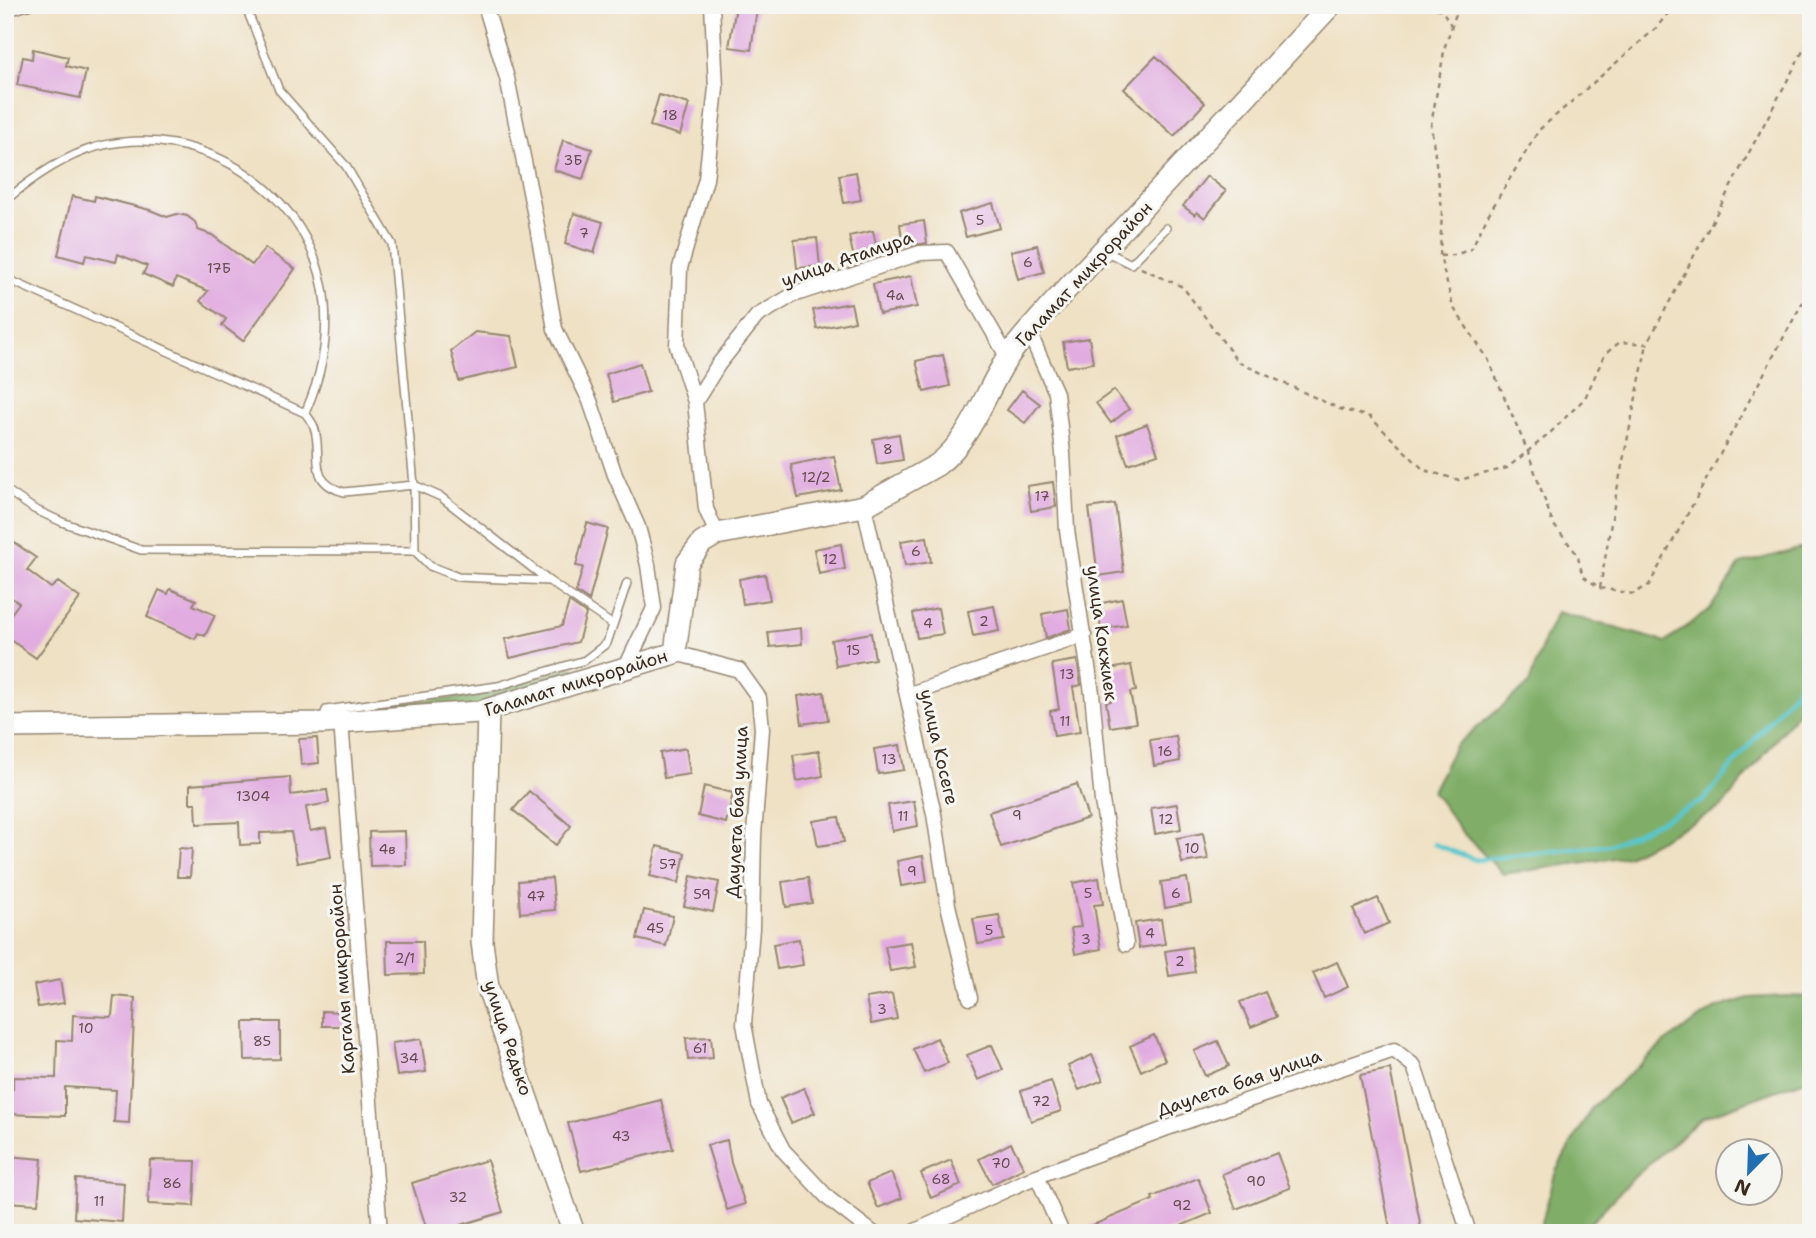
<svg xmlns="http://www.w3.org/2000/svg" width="1816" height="1238" viewBox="0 0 1816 1238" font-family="'Shantell Sans',sans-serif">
<rect width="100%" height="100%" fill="#f6f6f2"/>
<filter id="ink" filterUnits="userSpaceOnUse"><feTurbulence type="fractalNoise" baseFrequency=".0143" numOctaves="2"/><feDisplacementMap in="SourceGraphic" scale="14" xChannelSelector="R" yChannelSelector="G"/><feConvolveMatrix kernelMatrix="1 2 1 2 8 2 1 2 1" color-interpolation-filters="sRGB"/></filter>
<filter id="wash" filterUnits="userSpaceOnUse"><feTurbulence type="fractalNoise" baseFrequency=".00686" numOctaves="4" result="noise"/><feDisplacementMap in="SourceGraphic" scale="28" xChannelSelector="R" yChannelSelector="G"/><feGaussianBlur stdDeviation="1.57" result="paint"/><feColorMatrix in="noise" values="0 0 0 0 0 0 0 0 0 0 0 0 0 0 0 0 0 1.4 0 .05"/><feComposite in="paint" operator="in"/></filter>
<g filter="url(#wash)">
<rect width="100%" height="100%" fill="#efe1c4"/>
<path fill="#80ae67" stroke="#5e6c42" stroke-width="2" d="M1811,543v153l-89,111 -94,49 -125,18 -41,-42 -30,-41 23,-45 74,-62 15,-44 13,-28 109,30 44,-33 30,-45 67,-17z
M574,666l1,9 -94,32 -134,12 3,-12 130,-11z
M1786,996l25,1v81l-108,39 -72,63 -50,53h-42l17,-62 36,-64 72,-64 50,-34 35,-11z"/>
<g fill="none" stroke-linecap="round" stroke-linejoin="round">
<path stroke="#58c6cc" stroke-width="4.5" d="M1434,844l42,16 134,-15 93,-44 108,-130"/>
</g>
<g id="blocks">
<path fill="#e1ace0" d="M736,6l21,3 -6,41 -22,-3z
M33,49l35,8 -2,9 20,5 -6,27 -63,-13 6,-28 9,2z
M1156,56l49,47 -31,33 -50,-47z
M659,95l30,9 -9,31 -30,-9z
M563,140l29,9 -9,30 -29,-9z
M856,172l5,28 -17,3 -5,-28z
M1207,176l19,15 -21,27 -8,-6 -2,3 -12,-9z
M72,196l22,5 1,-5 55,14 17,7 10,-3 10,2 8,6 3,8 14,5 40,30 13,-17 30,21 -52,72 -21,-16 4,-6 -26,-18 8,-10 -32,-13 -3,9 -30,-13 4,-8 -29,-12 -2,8 -30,-7 -2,7 -26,-7z
M993,203l7,25 -34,9 -7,-24z
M574,213l29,9 -9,31 -29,-9z
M924,221l3,22 -24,4 -3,-23z
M873,231l5,22 -24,5 -5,-22z
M817,238l3,28 -23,2 -3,-28z
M1037,245l7,27 -26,7 -7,-28z
M911,276l6,31 -38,7 -6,-30z
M851,303l4,18 -38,8 -4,-19z
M475,332l36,4 7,31 -59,14 -8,-30z
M1089,338l4,25 -26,4 -4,-25z
M943,355l7,31 -26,6 -8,-31z
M640,363l8,29 -34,10 -8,-28z
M1022,390l18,14 -15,19 -18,-13z
M1114,390l15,19 -18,14 -15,-20z
M1147,424l11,30 -30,10 -11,-29z
M899,434l4,26 -26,4 -4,-25z
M834,456l7,34 -43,8 -7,-33z
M1053,482l3,25 -25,4 -4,-25z
M1115,504l9,68 -26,4 -9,-68z
M587,523l21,6 -19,72 -13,-9 7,-25 -7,-1z
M5,536l31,22 -9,12 24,18 7,-6 22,16 -44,60 -31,-22v-14l14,-19 -14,-10z
M927,537l4,25 -26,4 -4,-25z
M841,544l4,25 -26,5 -5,-25z
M765,574l5,26 -27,4 -4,-25z
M170,589l26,11 -3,5 22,10 -10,21 -7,-3 -3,6 -48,-22 12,-27 9,4z
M1122,599l5,26 -26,4 -4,-25z
M569,602l17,12 -8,28 -68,16 -5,-19 57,-13z
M994,606l5,25 -26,5 -5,-25z
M938,608l5,26 -26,4 -4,-25z
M1068,609l3,20 -25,9 -4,-24z
M801,628l1,16 -32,3 -2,-15z
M871,633l4,26 -39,7 -5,-26z
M1077,660l4,25 -8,2 7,45 -26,4 -4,-25 9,-2 -7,-45z
M1131,665l5,26 -6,1 6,31 -26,4 -4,-25 5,-1 -6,-31z
M824,692l4,28 -26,4 -4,-28z
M1176,736l4,25 -26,5 -4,-26z
M317,738l2,25 -18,2 -2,-26z
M900,745l4,25 -26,4 -4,-25z
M686,748l4,26 -26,4 -4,-25z
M819,751l4,25 -26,5 -4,-26z
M290,777l1,18 36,-5 2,13 -23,4 4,24 16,-3 5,29 -34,6 -6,-31 -31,1v11l-20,1 -1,-23 -42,2 -1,-21h-6v-18z
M1077,784l11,34 -87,29 -12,-35z
M704,786l29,7 -7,30 -28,-7z
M529,791l42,35 -15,19 -43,-35z
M914,801l4,25 -26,5 -4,-26z
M1177,804l4,25 -26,5 -4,-26z
M839,817l5,25 -26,4 -5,-25z
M405,831l1,34 -36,1 -1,-34z
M1203,833l5,26 -26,4 -5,-25z
M657,846l28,7 -6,30 -29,-7z
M179,848l13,1 -2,28h-13z
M923,856l4,26 -26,4 -4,-25z
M691,876l28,6 -6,30 -29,-6z
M552,878l3,32 -35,3 -2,-32z
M808,878l4,25 -26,4 -4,-25z
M1099,878l4,26 -9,1 7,44 -26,5 -4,-26 10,-1 -8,-44z
M1187,878l4,25 -26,5 -4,-26z
M1378,898l11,25 -25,11 -11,-25z
M644,910l29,6 -7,30 -29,-7z
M999,915l5,25 -26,4 -5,-25z
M1161,919l4,25 -26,4 -4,-25z
M799,939l4,26 -26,4 -4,-25z
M387,941h36l1,33 -36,1z
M911,942l5,25 -26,4 -5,-25z
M1191,947l4,25 -26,4 -4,-25z
M1337,962l11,25 -24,11 -11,-25z
M60,980l4,23 -26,4 -4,-22z
M1265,992l11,25 -25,10 -11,-25z
M892,994l5,25 -26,5 -5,-26z
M114,996l21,2 -6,125 -15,-1 2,-32 -51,-3v29l-60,-2v-25h8v-12l43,1 1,-38 15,1 1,-26 37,2 2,-2z
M322,1011l23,1v14h-23z
M244,1022h36v37l-35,1z
M1154,1035l11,25 -24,11 -11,-25z
M711,1037l2,21 -25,2 -2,-22z
M937,1038l11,25 -24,10 -11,-24z
M421,1039l5,33 -29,4 -5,-33z
M1218,1041l11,25 -24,10 -11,-25z
M992,1045l11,25 -25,10 -11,-25z
M1092,1055l11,25 -24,10 -11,-24z
M1390,1069l31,159 -25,5h-5l-31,-158z
M1051,1081l10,30 -30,10 -10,-30z
M804,1088l11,25 -24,10 -11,-25z
M661,1100l12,49 -92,22 -13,-48z
M727,1140l4,23 14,41 -18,6 -20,-65z
M1011,1143l13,25 -32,16 -13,-25z
M1277,1153l13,35 -54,21 -14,-35z
M7,1156l35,3 -4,45 -33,-2z
M150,1160l46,1 -2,45 -46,-2z
M487,1160l16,52 -68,21h-7l-16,-50z
M951,1160l10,25 -30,13 -10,-25z
M891,1173l11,25 -24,10 -11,-25z
M1198,1178l14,35 -48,20h-90l79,-33 -1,-3z
M76,1179l48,4 -2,39 -48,-4z"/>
</g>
</g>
<g filter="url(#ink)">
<use href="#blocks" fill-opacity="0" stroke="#958671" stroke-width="2"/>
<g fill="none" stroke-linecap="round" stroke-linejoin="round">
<g stroke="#958671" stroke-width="10">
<path id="lane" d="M245,5l34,85 67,76 46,78 22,241 1,66
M5,13l26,-8
M5,201c27,-23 57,-44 91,-54 105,-28 220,47 229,157 3,40 -4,73 -20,109
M1105,251l26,13 35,-36
M5,278l300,135c3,4 8,10 9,14 10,28 -9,54 30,65l70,-7 27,12 108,84 64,44
M5,489l29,20 28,13 79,28 274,1 15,15 28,11 91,4
M323,719l3,-9 172,-24 87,-26 22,-17 20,-60"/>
</g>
<g stroke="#958671" stroke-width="17">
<path id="street" d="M485,5l22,73 29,143 19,108 35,72 25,74 23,52 10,38 6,43 -28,59
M1029,332l27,61 7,60 4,77 25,163 10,108 24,143
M695,402l-18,-56 3,-78 26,-89 10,-91 -4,-83
M864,506l70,308 14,91 22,93
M717,534l-11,-25 -11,-107 23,-37 39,-49 36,-21 127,-42 27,-1 61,106
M675,653l64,17 20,28 3,31 -8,106 -2,93 -8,96 15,80 24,46 46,49 44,34
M907,695l177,-60
M341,721l39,512
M1037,1176l25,57
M911,1233l126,-57 136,-50 221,-76 20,16 55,167"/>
</g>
<g stroke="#958671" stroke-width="24">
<path id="secondary" d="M488,710l-6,232 6,46 86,245
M5,727l317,-4 157,-11 196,-59 12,-90 15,-20 15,-9 147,-28 73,-41c36,-27 47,-72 71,-108 12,-18 28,-34 42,-50l281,-302"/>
</g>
<path stroke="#958671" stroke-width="2.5" stroke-dasharray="5 5" stroke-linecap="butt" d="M1427,5l15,5 10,17
M1459,5l-14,41 -14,79 11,84 -2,47 13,51 35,52 40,93 25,72 24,30 6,22 17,12 33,6 16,-9 162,-298
M1440,256l15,-1 16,-6 17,-34 51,-85 116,-101 20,-24
M1141,268l42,19 55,75 102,47 30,8 54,53 35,10 48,-12 41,-33 37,-37 20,-44 15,-12 27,2 164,-308
M1600,588l15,-88 32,-156"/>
<use href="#lane" stroke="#fff" stroke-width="7"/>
<use href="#street" stroke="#fff" stroke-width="14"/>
<use href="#secondary" stroke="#fff" stroke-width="21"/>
</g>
</g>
<g text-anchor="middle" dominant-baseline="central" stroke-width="6" stroke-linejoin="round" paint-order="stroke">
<g font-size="14" fill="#644a4e">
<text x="670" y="115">18</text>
<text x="573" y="160">3Б</text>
<text x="980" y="220">5</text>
<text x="584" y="233">7</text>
<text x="1028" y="262">6</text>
<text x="219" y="268">17Б</text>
<text x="895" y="295">4а</text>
<text x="888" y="449">8</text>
<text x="816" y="477">12/2</text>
<text x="1042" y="496">17</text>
<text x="916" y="551">6</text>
<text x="830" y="559">12</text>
<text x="984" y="621">2</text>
<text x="928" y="623">4</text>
<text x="853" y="650">15</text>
<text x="1067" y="674">13</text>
<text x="1065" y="721">11</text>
<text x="1165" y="751">16</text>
<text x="889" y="759">13</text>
<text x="253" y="796">1304</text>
<text x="1017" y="815">9</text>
<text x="903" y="816">11</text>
<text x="1166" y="819">12</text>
<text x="1192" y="848">10</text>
<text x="387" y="849">4в</text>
<text x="668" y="864">57</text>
<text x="912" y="871">9</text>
<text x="1088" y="893">5</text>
<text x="1176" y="893">6</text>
<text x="702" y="894">59</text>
<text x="536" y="896">47</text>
<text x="655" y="928">45</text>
<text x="989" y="930">5</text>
<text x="1150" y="933">4</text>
<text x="1086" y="939">3</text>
<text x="405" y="958">2/1</text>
<text x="1180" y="961">2</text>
<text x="882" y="1009">3</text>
<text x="86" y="1028">10</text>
<text x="262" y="1041">85</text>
<text x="700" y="1048">61</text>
<text x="409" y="1058">34</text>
<text x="1041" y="1101">72</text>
<text x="621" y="1136">43</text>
<text x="1001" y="1163">70</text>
<text x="941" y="1179">68</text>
<text x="1256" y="1181">90</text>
<text x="172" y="1183">86</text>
<text x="458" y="1197">32</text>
<text x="99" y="1201">11</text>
<text x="1182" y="1205">92</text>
</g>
<g font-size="18" fill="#3b2a1e" stroke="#f6f6f2">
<text transform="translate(847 259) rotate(-19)">улица Атамура</text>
<text transform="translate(1084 274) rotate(-47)">Галамат микрорайон</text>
<text transform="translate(1102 633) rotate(82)">улица Кокжиек</text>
<text transform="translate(576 683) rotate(-17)">Галамат микрорайон</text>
<text transform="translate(939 747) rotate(77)">улица Косеге</text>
<text transform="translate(737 812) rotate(-87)">Даулета бая улица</text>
<text transform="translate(342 979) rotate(-94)">Каргалы микрорайон</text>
<text transform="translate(508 1038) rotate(72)">улица Редько</text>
<text transform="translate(1239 1083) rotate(-19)">Даулета бая улица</text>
</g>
</g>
<rect width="1816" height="1238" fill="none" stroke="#f6f6f2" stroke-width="28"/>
<g transform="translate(1749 1172) rotate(203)"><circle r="33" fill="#f6f6f2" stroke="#aba49d" stroke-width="2"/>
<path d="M0-5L12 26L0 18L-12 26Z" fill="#1f6fb2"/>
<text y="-10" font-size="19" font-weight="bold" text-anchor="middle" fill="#3b2a1e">N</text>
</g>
</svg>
